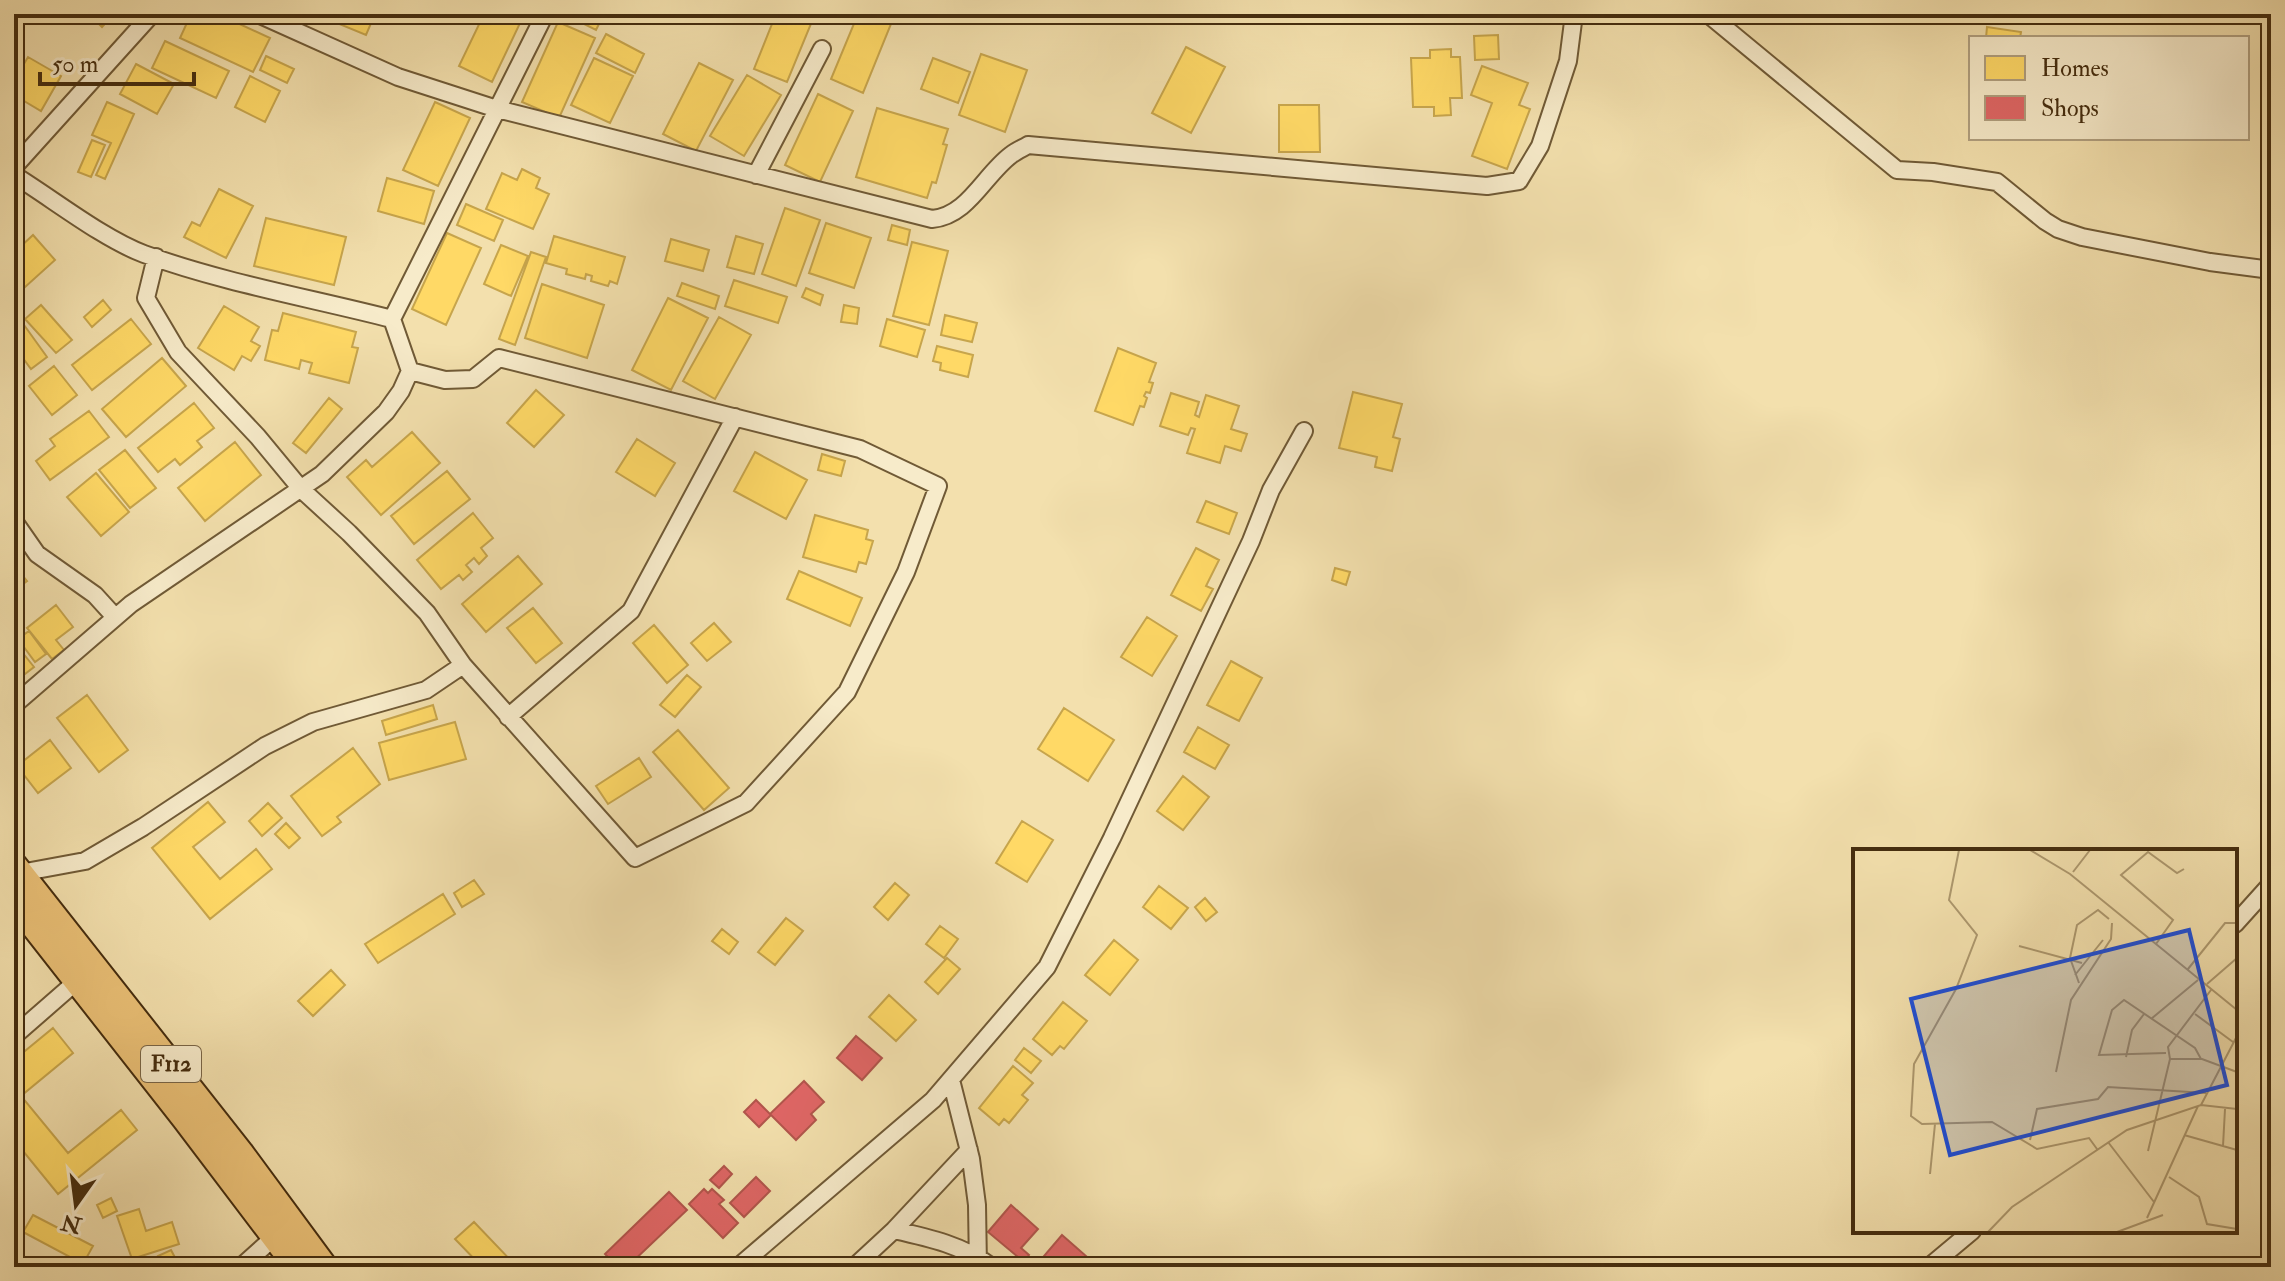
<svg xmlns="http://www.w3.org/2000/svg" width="2285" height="1281" viewBox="0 0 2285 1281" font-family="'IM FELL Double Pica',serif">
<rect width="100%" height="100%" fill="#f3e0ad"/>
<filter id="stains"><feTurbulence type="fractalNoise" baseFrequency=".0025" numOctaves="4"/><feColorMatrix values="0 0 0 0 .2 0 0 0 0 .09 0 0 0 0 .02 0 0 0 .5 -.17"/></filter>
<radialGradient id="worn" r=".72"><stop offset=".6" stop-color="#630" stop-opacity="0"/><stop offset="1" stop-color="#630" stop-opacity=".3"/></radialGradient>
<path fill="#ffd966" stroke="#c7a54c" stroke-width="2" d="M89,14h25l-12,13z
M191,14h27l52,24 -17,34 -73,-34z
M335,14h40l-9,21 -34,-14z
M484,14h22l15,7 -29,61 -33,-16z
M564,14h40l-8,16z
M776,14h39l-28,68 -33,-13z
M858,14h24l11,5 -30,74 -32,-14z
M558,22l37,16 -36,80 -37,-16z
M1987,27l34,5 -1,6h-34z
M606,34l38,20 -9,19 -39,-20z
M1498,35l1,24 -24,1 -1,-24z
M165,41l64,30 -13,27 -64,-30z
M1186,47l39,20 -34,66 -39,-20z
M1451,49v8h9l2,41h-12l1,17 -17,1v-9h-21l-2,-49h19v-8z
M981,54l46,16 -22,62 -46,-17z
M266,56l28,13 -7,14 -27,-13z
M28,57l33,19 -20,35 -27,-16v-14z
M594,58l39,18 -23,47 -39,-18z
M933,58l37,14 -12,31 -37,-14z
M699,63l34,17 -37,71 -33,-17z
M136,64l38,20 -17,30 -37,-20z
M1482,66l46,17 -9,22 11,4 -23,60 -35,-13 20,-53 -21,-8z
M747,75l34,20 -37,61 -34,-20z
M250,76l30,15 -15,31 -30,-15z
M818,94l35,17 -33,71 -35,-17z
M107,102l27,12 -29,65 -9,-4 15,-32 -19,-8z
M435,102l35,16 -32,68 -35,-16z
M1279,105h40l1,47h-41z
M877,108l71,21 -5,15 4,1 -11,38 -4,-1 -5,16 -71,-21z
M92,140l13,5 -14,32 -13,-5z
M522,169l18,9 -4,10 13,6 -16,35 -47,-20 16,-36 15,7z
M387,178l47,13 -10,33 -46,-13z
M219,189l34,17 -27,52 -42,-21 8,-15 8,4z
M466,204l37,16 -9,21 -37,-16z
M785,208l35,12 -24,66 -34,-12z
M266,218l80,19 -12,48 -80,-19z
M826,223l45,15 -17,50 -45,-15z
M892,225l18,5 -3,15 -19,-5z
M447,233l34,15 -35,77 -34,-16z
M33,235l22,25 -41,37v-54l5,5z
M554,236l71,21 -8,27 -7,-3 -2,5 -17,-5 1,-5 -6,-2 -1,5 -19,-5 1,-5 -21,-6z
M736,236l27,8 -9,30 -27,-7z
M671,239l38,11 -6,21 -38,-10z
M912,242l36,9 -19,74 -36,-9z
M501,245l27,11 -17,40 -27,-12z
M531,252l15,5 -31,88 -16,-6z
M734,280l53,17 -9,26 -53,-17z
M682,283l37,13 -4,13 -38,-13z
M542,284l62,21 -17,53 -62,-20z
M806,288l17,7 -3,10 -18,-8z
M668,298l40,20 -37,72 -39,-20z
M103,300l8,10 -19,17 -8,-10z
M41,305l31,35 -16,13 -31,-34z
M844,305l15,3 -2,16 -16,-2z
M224,306l35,21 -8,14 9,5 -9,15 -9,-5 -8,14 -36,-22z
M283,313l73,19 -4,15 6,1 -9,35 -40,-10 3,-10 -11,-3 -2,9 -34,-9 7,-30 6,1z
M945,315l32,8 -5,19 -31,-7z
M719,317l32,18 -36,64 -32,-18z
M19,318l28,39 -16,12 -17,-23v-24z
M131,319l20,25 -59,46 -20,-25z
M887,319l38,11 -8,27 -37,-11z
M937,346l36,9 -5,22 -28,-7 1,-7 -8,-2z
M1118,348l38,15 -7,19 4,1 -3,10 -4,-1 -2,4 3,2 -3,9 -4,-1 -7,19 -38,-14z
M162,358l24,28 -60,51 -24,-28z
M54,366l23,29 -25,20 -23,-29z
M536,390l28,25 -30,32 -27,-24z
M1353,392l49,12 -9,33 7,2 -8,32 -17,-4 2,-10 -38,-9z
M1171,393l28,9 -4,13 4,2 7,-22 33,11 -8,23 16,5 -6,17 -16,-5 -5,17 -33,-10 8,-24 -4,-1 -3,7 -28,-9z
M329,398l13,11 -36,44 -13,-10z
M194,403l20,25 -17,13 5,6 -22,18 -5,-6 -17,13 -20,-24z
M89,411l20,26 -59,43 -14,-19 19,-15 -5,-7z
M412,432l28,31 -59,52 -34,-38 19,-17 6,7z
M637,439l38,24 -20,33 -39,-24z
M235,442l26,33 -56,46 -27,-33z
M125,450l31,38 -26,20 -31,-38z
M755,452l52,28 -21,39 -52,-28z
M822,454l23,7 -4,15 -23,-6z
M447,471l23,28 -56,45 -23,-28z
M96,473l33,39 -28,24 -34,-39z
M1206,501l31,12 -8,21 -32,-12z
M473,513l20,25 -12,10 6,8 -8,8 -5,-6 -8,7 6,7 -9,8 -4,-5 -18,14 -24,-29z
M815,515l53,15 -2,9 7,2 -7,23 -7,-2 -3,10 -53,-15z
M1196,548l23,12 -13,26 7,3 -12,22 -30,-16z
M518,556l24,28 -56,48 -24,-28z
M14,565l13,16 -13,10z
M1335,568l15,4 -4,13 -14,-5z
M799,571l63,27 -12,28 -63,-27z
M56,605l17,22 -17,13 8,10 -12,9 -25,-31z
M533,608l29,35 -26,20 -29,-35z
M1147,617l30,19 -25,40 -31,-19z
M714,623l17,19 -24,19 -16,-18z
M654,625l34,40 -21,18 -34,-40z
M29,631l17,23 -11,8 -17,-23z
M14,642l20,25 -18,14 -2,-2z
M1231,661l31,17 -23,43 -32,-16z
M687,675l14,12 -26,30 -15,-12z
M87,695l41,55 -29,22 -42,-54z
M433,705l4,14 -51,16 -4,-14z
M1064,708l50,32 -26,41 -50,-32z
M455,722l11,37 -77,21 -10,-37z
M1198,727l31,18 -14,24 -31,-17z
M678,730l51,58 -25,22 -51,-58z
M50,740l21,28 -33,25 -21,-27z
M353,748l27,36 -43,33 4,5 -19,14 -31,-40z
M639,758l12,19 -43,27 -12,-18z
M1183,776l26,21 -26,33 -26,-19z
M208,802l17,20 -32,25 27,32 36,-30 16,20 -62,50 -58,-71z
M268,803l14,15 -20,18 -13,-15z
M1022,821l31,19 -26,42 -31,-19z
M286,823l14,15 -11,10 -14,-14z
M474,880l10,14 -22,13 -8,-14z
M895,883l14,12 -21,25 -14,-13z
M1159,886l29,22 -17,21 -28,-22z
M443,894l12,20 -77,49 -13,-19z
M1205,898l12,14 -11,9 -11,-14z
M786,918l17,13 -28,34 -17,-13z
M940,926l18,13 -14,19 -18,-14z
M722,929l16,13 -9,12 -17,-13z
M1114,940l24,20 -28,35 -25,-20z
M947,958l13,11 -22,25 -13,-12z
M331,970l14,15 -32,31 -15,-15z
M889,995l27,25 -20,21 -27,-24z
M1063,1002l24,19 -23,28 -4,-3 -8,9 -19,-16z
M53,1028l20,25 -52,43 47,57 53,-43 16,20 -79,64 -44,-54v-80z
M1024,1048l17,13 -10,12 -16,-13z
M1013,1066l20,17 -11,12 6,5 -19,23 -5,-4 -5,6 -20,-17z
M111,1198l6,13 -14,7 -6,-13z
M139,1209l7,22 26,-9 7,22 -47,15 -15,-43z
M33,1215l60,31 -10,18 -60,-32z
M474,1222l43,45h-35l-27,-28z
M171,1250l9,17h-17l-5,-11z"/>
<path fill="#e06666" stroke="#b2554c" stroke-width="2" d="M856,1036l26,22 -20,22 -25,-22z
M804,1081l20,21 -13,12 5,6 -20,20 -26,-26z
M756,1100l15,15 -12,12 -15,-15z
M724,1166l8,8 -13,14 -9,-8z
M756,1177l14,14 -26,26 -14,-14z
M704,1189l4,4 4,-4 12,11 -5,4 19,19 -15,15 -34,-34z
M669,1192l18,18 -60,57h-22l7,-6 -7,-7z
M1011,1205l27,24 -17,19 8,7 -5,7 -36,-30z
M1062,1235l24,21 -10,11h-33l-5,-4z"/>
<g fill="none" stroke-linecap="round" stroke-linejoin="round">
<g stroke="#705a36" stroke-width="20">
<path id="street" d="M258,14l140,63 99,32 435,110c36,-3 52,-44 79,-64 5,-4 12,-7 17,-10l459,41 32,-5 21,-35 28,-85 6,-47
M1708,14l189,156 36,2 64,10 48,39 13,8 24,8 128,25 61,8
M14,167l138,-153
M14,175c39,24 88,63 130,79 80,29 166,44 248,65
M756,175l66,-126
M156,257l-10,41 32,54 80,85 43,52 48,44 78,80 36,52 172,193 111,-55 101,-111 59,-120 32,-86 -78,-37 -361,-91 -26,21 -28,1 -35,-9
M14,521l23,33 58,41 20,22
M14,705l117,-101 191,-130 64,-62 15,-21 9,-20 -18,-52 153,-305
M508,717l123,-106 104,-194
M20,873l65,-12 58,-34 122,-81 48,-24 113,-32 37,-25
M2235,924l36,-40
M14,1036l63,-55
M951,1080l20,79 6,46 1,62
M894,1230c36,8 68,15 98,37
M241,1267l40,-36
M738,1267l195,-167 114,-133 65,-129 139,-297 20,-51 33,-59
M854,1267l40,-37 75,-80
M1929,1267l43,-36"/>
</g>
<g stroke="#452d0f" stroke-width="30">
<path id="primary" d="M14,866l226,287 84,114
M14,900l171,218 113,149"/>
</g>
<use href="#street" stroke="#f7ebca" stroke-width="16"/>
<use href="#primary" stroke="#eac076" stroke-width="26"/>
</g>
<g text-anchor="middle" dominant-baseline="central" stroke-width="8" stroke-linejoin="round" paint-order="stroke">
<rect fill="#f7ebca" stroke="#7a6647" stroke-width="2" x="141" y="1046" width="60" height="36" rx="6"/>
<g font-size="22" font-weight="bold" fill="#452d0f">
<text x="171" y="1064">F112</text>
</g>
</g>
<g transform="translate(1853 849)">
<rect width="384" height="384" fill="#f3e0ad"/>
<path fill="none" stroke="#ad986e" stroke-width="2" d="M106,1l-10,50 28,35 -21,54 -42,75 -3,52 11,8 70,-2 45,27 52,-11 8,11M177,1l40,24 167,136M220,23l17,-22M303,95l17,-24 -52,-45 27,-23 29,21 7,-4M166,97l63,17M335,120l37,-46h12M222,126l28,-35M226,134l-9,-25 7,-33 21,-15 11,9M354,135l30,-26M342,165l38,28M298,170l47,-39M313,204l-67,2 13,-45 12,-10 71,48 6,11M273,208l6,-27 12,-16M317,210h32l35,13M203,223l15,-72 40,-61 1,-16M348,256l36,-69M331,286l53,15M177,291l7,-31 61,-10 10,-12 98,6M255,293l46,60M370,297l2,-37M295,302l22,-92 -2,-12 43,-57M77,325l5,-50M316,328l30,20 8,27 30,5M294,369l51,-112M135,383l24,-25 115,-77 74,-25 36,4M264,383l46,-17"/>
<path fill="#1d4ed8" fill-opacity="0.15" stroke="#1d4ed8" stroke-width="4" d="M336,81l38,155 -277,70 -39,-156z"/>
<rect width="384" height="384" fill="none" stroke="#452d0f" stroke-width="4"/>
</g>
<rect width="2285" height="1281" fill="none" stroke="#f3e0ad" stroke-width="48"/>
<rect x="16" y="16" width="2253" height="1249" fill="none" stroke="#452d0f" stroke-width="4"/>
<rect x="24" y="24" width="2237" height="1233" fill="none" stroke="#452d0f" stroke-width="2"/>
<rect x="1969" y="36" width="280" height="104" fill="#f7ebca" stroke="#b09f7f" stroke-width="2"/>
<rect x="1985" y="56" width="40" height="24" fill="#ffd966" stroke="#b09f7f" stroke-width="2"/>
<text x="2041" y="76" font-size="24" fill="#452d0f">Homes</text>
<rect x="1985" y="96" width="40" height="24" fill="#e06666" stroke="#b09f7f" stroke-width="2"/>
<text x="2041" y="116" font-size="24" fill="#452d0f">Shops</text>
<g transform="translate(76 1205) rotate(194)" stroke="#f7ebca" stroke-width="6" paint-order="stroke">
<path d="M0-6L14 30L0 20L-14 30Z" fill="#452d0f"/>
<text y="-12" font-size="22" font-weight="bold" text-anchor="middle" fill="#452d0f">N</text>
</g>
<path d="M40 72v12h154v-12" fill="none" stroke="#452d0f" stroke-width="4"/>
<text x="52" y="72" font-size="24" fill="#452d0f" stroke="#f7ebca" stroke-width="6" paint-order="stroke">50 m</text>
<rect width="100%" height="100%" filter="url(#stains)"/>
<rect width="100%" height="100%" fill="url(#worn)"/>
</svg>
